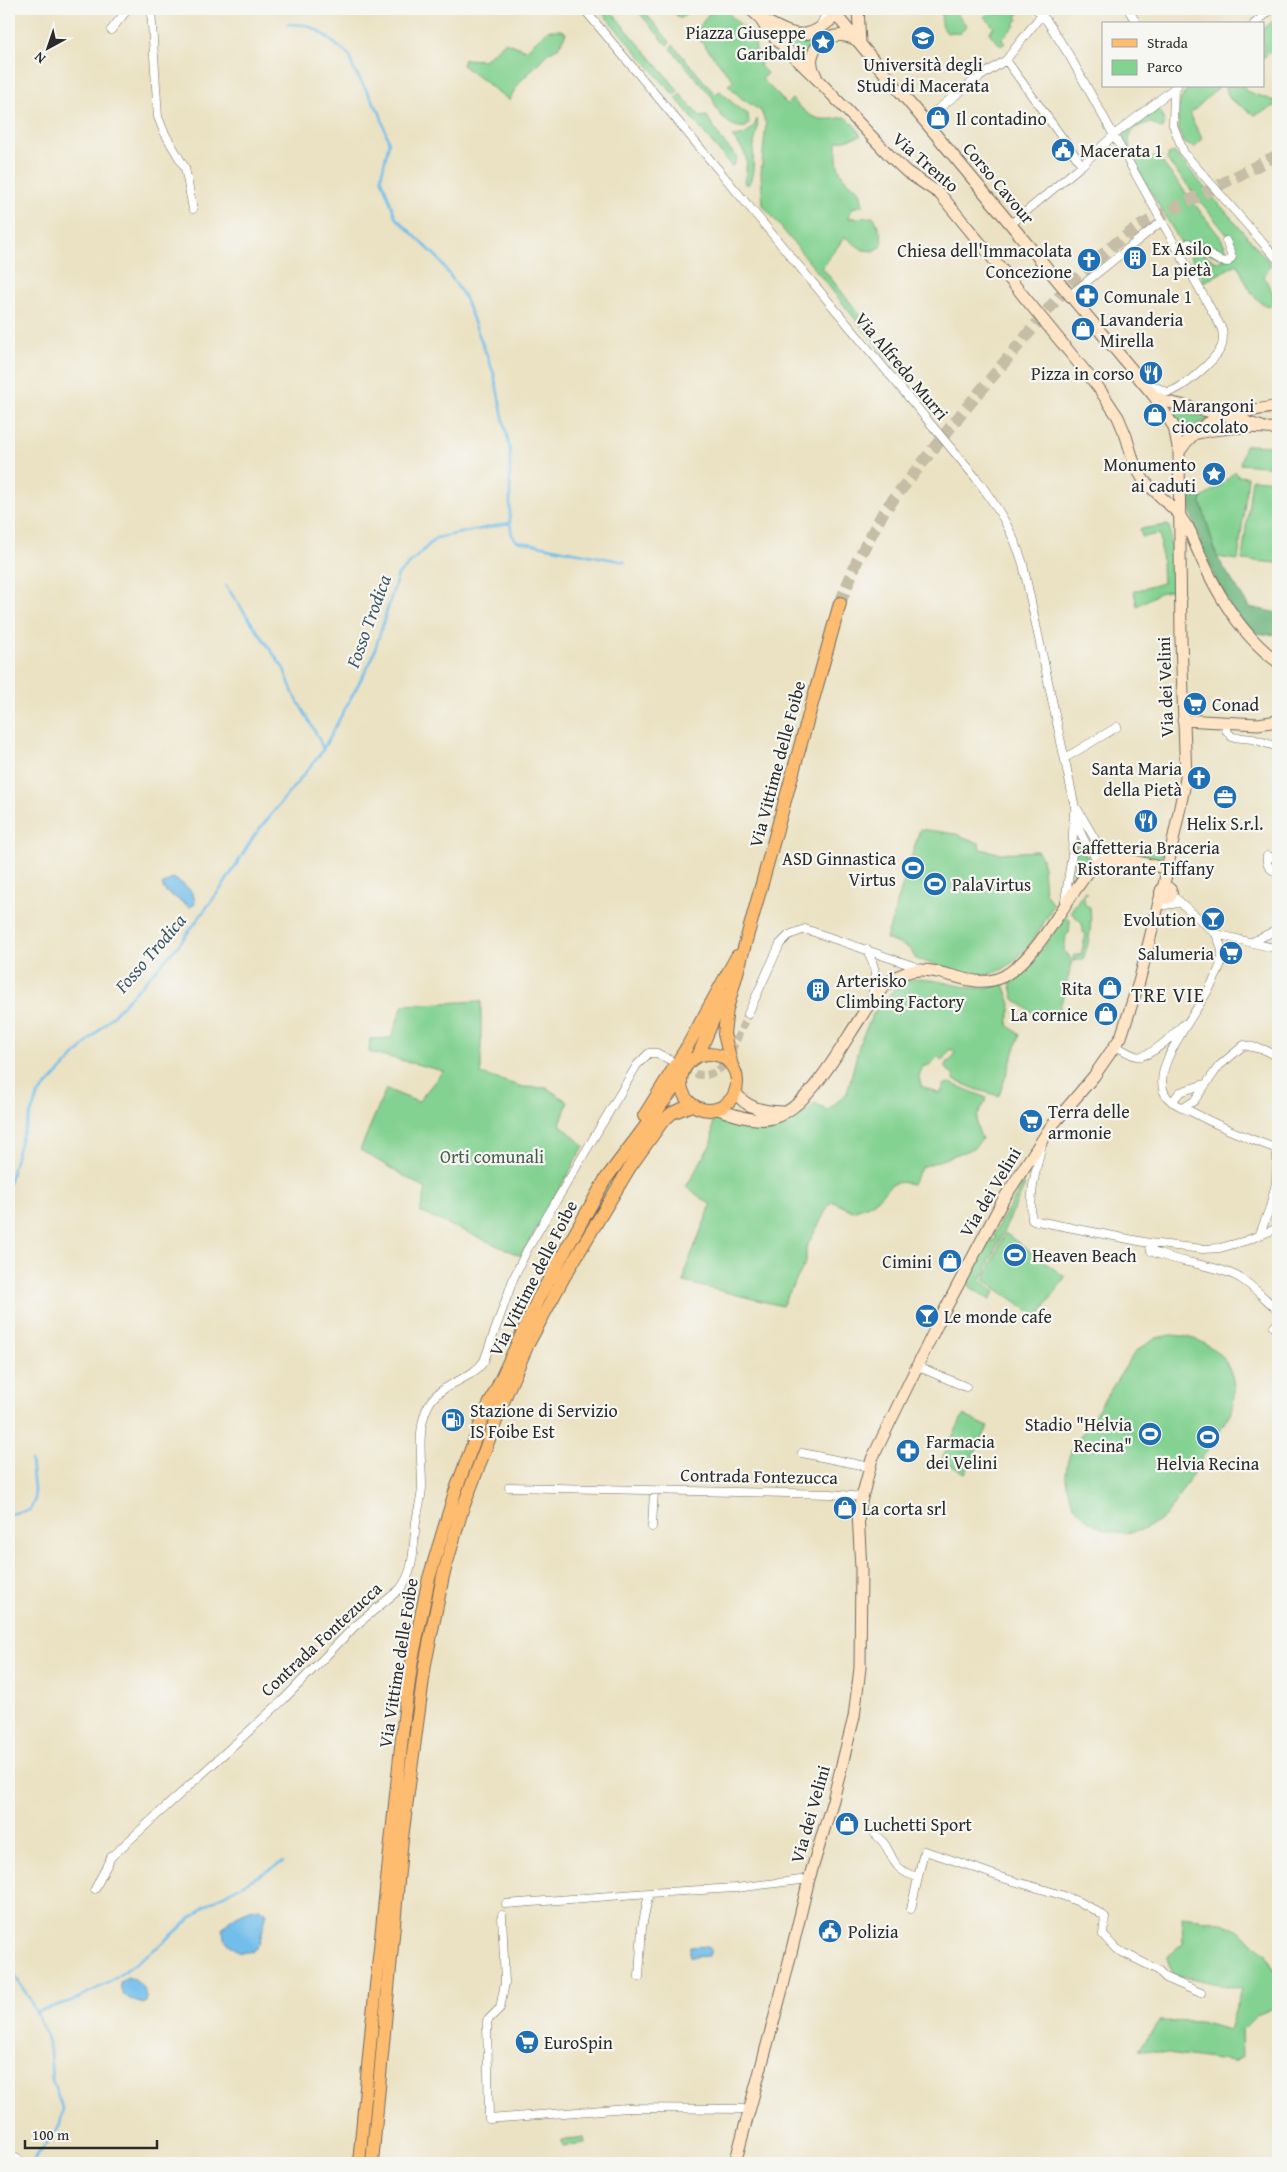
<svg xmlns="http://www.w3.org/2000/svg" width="1287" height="2172" viewBox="0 0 1287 2172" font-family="'Gentium Book Plus',serif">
<rect width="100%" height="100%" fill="#f6f6f2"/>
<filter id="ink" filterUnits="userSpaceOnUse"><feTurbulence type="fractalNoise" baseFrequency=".02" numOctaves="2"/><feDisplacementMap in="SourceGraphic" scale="10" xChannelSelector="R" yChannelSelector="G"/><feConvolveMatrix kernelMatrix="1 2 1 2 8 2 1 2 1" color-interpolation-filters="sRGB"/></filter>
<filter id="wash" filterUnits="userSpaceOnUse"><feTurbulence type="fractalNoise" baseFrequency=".0096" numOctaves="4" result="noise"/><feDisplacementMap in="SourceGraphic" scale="20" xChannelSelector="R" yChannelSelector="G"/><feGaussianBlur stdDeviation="1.12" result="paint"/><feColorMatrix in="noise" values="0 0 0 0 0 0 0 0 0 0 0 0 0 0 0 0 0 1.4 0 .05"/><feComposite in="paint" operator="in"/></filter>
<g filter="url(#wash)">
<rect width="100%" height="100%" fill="#ebe2c3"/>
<path fill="#83d291" stroke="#577e5e" d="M599,9h10l69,81 -4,5z
M636,9h6l28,33 -3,3z
M671,9h21l-12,10z
M712,9h12l31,30 1,13 6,8 -2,6 7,7 -5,6 25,25 5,-5c21,21 24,23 54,18l10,10 5,9 -24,6c-1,27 1,34 23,49l3,14 -11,3 -3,10 25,-1 7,16 1,13 -8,5 -11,-1 -18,-13 -23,30 47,59 21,36 -127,-157 -2,-32 5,-49 -5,-13 -20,-13 -13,-13 6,-4 -39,-47 14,-21 5,-3z
M945,9h8l14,17 -8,8 -7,-2 -5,1 -6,-8 1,-14z
M993,9h29l-6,8 2,2 -4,5 2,1 -15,14 4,4 -4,3 -12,-13 5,-6 -10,-10z
M1278,17v29l-15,12v-29z
M548,30h14l4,3 -7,14 -11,6 -28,29 -11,18 -47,-35 2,-6 20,1 21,-18 21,8z
M812,38l2,4 -3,6 -2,19 -27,-28z
M673,45l42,49 5,-3 18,17 10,6 1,9 -3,4c-16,3 -31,-15 -33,-29l-43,-50z
M1191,86h29l-30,28 1,4 11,20 -8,10 -11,-6c-7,-19 -9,-42 8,-56z
M1224,86h20l2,5 31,11 -2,4 -20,9 -25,-16z
M680,94l21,23 6,-1 14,23 16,18 -3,8 -3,1 -4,-5 -51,-63z
M1158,109c5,5 7,15 5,20l-12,-6c-38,3 -20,50 8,32l3,2 -1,4 60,77 8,17 -2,5 -46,-17 -61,-104 1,-3z
M757,119c2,10 -2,17 -3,27 -2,13 2,27 -6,39l-4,-2c4,-24 5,-28 -12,-46 13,0 21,-6 25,-18z
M1174,152l97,112 -7,13 9,16 1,13c-20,2 -29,-27 -37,-42l-33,18 -19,-35 4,-2 28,17 18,-6 -7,-20 -61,-76 1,-5z
M1169,407l19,7 25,4 -15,6 -16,12 -4,-14z
M1245,445l33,1v21l-38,-3z
M1235,471l3,5 10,1 -10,83 -21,-3 -16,-54 1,-5 19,-13z
M1252,479l26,2v82l-36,-3z
M1168,525l2,4 3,61 -14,3 -22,13 -3,-15 29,-8 -3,-49 -18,3 -2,-8z
M920,829l36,5 23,9 1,6 19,4 38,-2 5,6 3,35 8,13c-15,31 -41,76 -82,70 -18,-3 -37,-11 -55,-16l-7,-11 -23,-9z
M1078,835l5,18 9,7 -21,25z
M1161,850l3,1 -3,7 -4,2 -32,-3 1,-4z
M1085,891l2,2 -3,3 1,9 5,2c2,19 0,34 -7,52l-10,2v-5l8,-2 5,-20 -3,-2 -1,-9 -12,-11z
M1066,916l4,4 -1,13 -3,2 -2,17 4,2 4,9 -16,59 -19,-6 -23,-17 -4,-17 17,-13z
M915,979c35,0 52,16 89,5l7,20 -3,21 12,10 -21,61 -21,-6 -24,-10 -1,-6 -8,-6v-4l7,-5 3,-7 -5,-3 -7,12 -5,-4 -10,9h-5l-4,10 2,10 19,8 5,-10 5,-1 37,15c-9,21 -16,17 -5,41l-8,9 -52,19 -10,17c-24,-5 -21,3 -37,17 -6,5 -15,7 -22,10l-22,-10 -25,47v14l-24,44 -98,-24 2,-14 25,-63 -25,-18 26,-45 1,-23c13,-2 23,1 35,3 30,7 45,0 68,-19l11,8 20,-18 13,-51 13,-28 24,-28z
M481,1001v73l42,13 24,1 21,14 -8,22 24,22 -63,110 -101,-44 6,-23 -66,-39 26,-61 32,13 25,-31 -74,-19 1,-13 21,-1 12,-33z
M1023,1184l2,1 -44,95 14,12 -5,8 -21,-14v-7l21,-39 4,1 2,-4 -3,-2 1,-2z
M1005,1233l60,44 -27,40 -54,-37z
M1171,1335c44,2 73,33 60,77l-63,101c-46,48 -122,1 -97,-62l64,-99 21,-14z
M963,1415l25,12 -23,46 -24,-12z
M1182,1917l39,5 18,9 27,22 7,18 5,5v30l-21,9 -15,15 1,27 -10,5 -94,-13 21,-28 39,1 30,8 13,-41 -70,-15 -5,-17 16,-13z
M584,2137l1,6 -22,3 -1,-6z"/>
<path fill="#6ab47b" stroke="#4a7053" d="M1190,494l6,4h6l-1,5 16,54 32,50 29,6v22c-7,-1 -17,0 -23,-3 -34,-19 -59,-100 -69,-136z"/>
<path fill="#71beeb" stroke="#4e748b" d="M173,878c11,7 22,12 22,26l-5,3 -25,-16 -3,-6z
M259,1908l8,5 -8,32 -6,6 -14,2 -13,-12 -4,-12c8,-11 23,-19 37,-21z
M708,1946l3,4 -2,6 -19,1v-10z
M127,1977c11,2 21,14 19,25l-2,2c-11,-3 -24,-7 -24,-21z"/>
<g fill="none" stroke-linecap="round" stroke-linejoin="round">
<path stroke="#71beeb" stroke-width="2.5" d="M510,523l2,12 5,6 108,21
M226,586l58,83 9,24 24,42 6,14
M9,1183l12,-44 17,-44 140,-149 47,-63 29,-47 67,-83 51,-94 26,-84 38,-37 74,-15v-73l-16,-76 -30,-78 -26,-38 -42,-40 -15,-41 8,-34 -9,-30 -27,-45 -3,-12 -31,-25 -13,-6 -19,-1
M9,1514l21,-4 5,-11 -4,-38
M9,1967l20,31 15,31 6,21 2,30 11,30 -4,17 -28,36
M36,2012l38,-12 36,-18 53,-39 43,-38 77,-43"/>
</g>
</g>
<g filter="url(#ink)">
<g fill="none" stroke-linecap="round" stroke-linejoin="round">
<path stroke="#c5bda5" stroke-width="8" stroke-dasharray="8 4" stroke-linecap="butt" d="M674,1062c19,13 33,21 52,1l22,-49"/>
<path stroke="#c5bda5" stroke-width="12" stroke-dasharray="12 6" stroke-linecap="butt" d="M840,603l17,-42 27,-50 78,-98 105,-126 45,-41 26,-19 140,-72"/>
<g stroke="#6e6b60" stroke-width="9">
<path id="street" d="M151,9l7,108 6,15 21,36 8,41
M584,9l392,469c20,27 37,53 47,86l57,267 5,11 14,20
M1036,9l11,12 22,34 153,274c1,6 2,13 -1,19 -7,13 -40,43 -54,44l-21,-9
M1128,9l9,15
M1254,24l18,-15
M111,30l17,-21
M818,45l2,-19 5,-10 -1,-7
M1006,60l76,105
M1174,88l-1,37 11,28 94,107
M924,120l51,-40 31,-20 40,-51
M1011,224l71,-59 32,-30 63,-49
M1179,248l10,-5 31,18 8,1 4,-5 -6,-16
M1070,295l92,-74
M1227,722l-1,8 6,7 21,2 25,8
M1065,758l52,-31
M1078,810l29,50
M1276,858l-9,-2c-1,10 2,13 11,17
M1172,895l44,39 62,15
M1065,901l7,-47 2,-41
M1165,905l14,-2
M1216,934c3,8 7,14 6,22 -2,36 -80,109 -55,141 6,7 15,10 23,14 28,15 57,27 87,38l-1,34 -6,24 -10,27
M1253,943l1,-2 24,-12
M866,949c11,18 11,30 5,50
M748,1014l32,-70 9,-9 16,-6 117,40
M1115,1045c6,4 14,9 21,11 13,4 39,-23 48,-32
M1172,1102l8,-10 25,-8
M1183,1108l11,-7 25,-35 25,-21 21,5 10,5 3,-1
M1042,1144c-6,26 -13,50 -10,76l117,23 54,6 17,-1 25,-7 33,-13
M1149,1243l2,8c28,13 62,12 89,27 13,8 26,22 38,32
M1274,1327l4,-5
M917,1366l49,21
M802,1453l68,14
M509,1487l322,7 31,3
M652,1527l2,-36
M875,1834c21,16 11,35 43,43
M95,1889l16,-32 173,-158 70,-72 46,-38c17,-21 12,-48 17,-73 2,-11 5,-20 5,-30 0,-26 -6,-56 6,-80 11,-23 43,-25 56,-45l30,-84 13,-27 110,-185 12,-12h8l13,7
M506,1904l143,-11
M911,1909l13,-58c25,7 49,16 73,25 36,12 77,18 108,41l-2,18 13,14 42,21 8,8 35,15
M502,1915l3,68 -5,25 -13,13 2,98 138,-11 116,1 7,2
M639,1977l3,-50 7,-34 87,-5 73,-9
M9,2152l13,11"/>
</g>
<g stroke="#6e6b60" stroke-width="13">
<path id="secondary" d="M750,9l9,8 9,14 50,49 75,79 14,13 33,22 158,193 20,30 8,19 8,27 10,18 34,32 13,20
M858,9l2,34
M836,15l318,381 20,31 5,25 2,187 5,139 -23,111
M760,18c42,23 47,23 84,-9
M816,76c-16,-26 15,-51 40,-36
M1154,396l10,5 60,14 38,12
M1198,433c26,-6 54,-7 80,-4
M1179,452c28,-42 55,-37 99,-46
M1188,527c20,50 46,103 90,135
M1183,720l75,4 20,-3
M1160.5 893a5.5 5.5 0 1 1 11 0a5.5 5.5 0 1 1-11 0Z
M735,1091c10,18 29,20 48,21
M718,1109c15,6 39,14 55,9 37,-11 67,-70 88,-101 8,-13 18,-28 31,-37 39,-29 74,16 112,-4 30,-17 54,-62 74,-90 6,-8 13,-21 23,-24 20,-7 47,3 67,7
M735,2163l48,-177 26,-107 24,-79 21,-83 6,-49 1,-99 -3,-56 14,-54 68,-140 63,-119 47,-72 44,-52 27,-39 18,-55 22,-88"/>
</g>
<g stroke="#6e6b60" stroke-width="14">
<path id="primary" d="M681 1082a28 28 0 1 1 56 0a28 28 0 1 1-56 0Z
M698,1056l26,-62
M732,1066l-8,-32 3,-25 113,-406
M644,1116l43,-69 50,-91
M359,2163l13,-139 32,-306 8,-58 17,-82 26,-86 27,-72 56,-121 67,-119 75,-100
M372,2163l30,-325 23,-174 18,-88 19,-66 45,-118 21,-48 36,-67 66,-110 32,-45 10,-9 20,-8"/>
</g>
<use href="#street" stroke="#fff" stroke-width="8"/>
<use href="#secondary" stroke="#ffe4c6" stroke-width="11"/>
<use href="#primary" stroke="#febc70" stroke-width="12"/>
</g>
</g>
<defs>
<g id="university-disc" transform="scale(1.25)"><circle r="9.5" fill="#1f6fb2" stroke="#f6f6f2"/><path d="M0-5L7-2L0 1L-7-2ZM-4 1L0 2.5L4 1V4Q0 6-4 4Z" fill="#fff"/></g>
<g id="sight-disc" transform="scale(1.25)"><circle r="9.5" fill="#1f6fb2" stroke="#f6f6f2"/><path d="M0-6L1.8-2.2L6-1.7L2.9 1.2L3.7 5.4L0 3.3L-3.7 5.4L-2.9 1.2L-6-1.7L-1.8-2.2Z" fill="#fff"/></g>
<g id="shop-disc" transform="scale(1.25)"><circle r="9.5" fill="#1f6fb2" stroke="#f6f6f2"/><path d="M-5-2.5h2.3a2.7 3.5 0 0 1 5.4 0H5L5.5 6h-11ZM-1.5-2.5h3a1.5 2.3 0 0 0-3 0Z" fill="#fff"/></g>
<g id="civic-disc" transform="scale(1.25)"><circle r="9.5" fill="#1f6fb2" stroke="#f6f6f2"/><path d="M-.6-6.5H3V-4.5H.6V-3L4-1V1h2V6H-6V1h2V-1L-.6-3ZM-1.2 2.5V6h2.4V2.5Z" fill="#fff"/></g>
<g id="building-disc" transform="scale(1.25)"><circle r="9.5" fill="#1f6fb2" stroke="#f6f6f2"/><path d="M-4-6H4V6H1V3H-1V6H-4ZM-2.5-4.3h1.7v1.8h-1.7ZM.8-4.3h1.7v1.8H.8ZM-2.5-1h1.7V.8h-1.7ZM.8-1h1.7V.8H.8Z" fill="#fff"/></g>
<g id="church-disc" transform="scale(1.25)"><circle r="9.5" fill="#1f6fb2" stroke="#f6f6f2"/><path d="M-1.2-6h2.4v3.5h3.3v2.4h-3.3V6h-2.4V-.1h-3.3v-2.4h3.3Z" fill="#fff"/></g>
<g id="pharmacy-disc" transform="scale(1.25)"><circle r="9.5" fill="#1f6fb2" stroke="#f6f6f2"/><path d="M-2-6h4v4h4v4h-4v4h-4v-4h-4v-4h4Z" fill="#fff"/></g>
<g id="restaurant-disc" transform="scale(1.25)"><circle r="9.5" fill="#1f6fb2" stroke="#f6f6f2"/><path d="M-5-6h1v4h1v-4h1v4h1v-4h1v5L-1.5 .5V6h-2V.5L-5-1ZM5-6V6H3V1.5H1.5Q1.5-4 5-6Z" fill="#fff"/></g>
<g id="supermarket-disc" transform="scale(1.25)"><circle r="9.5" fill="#1f6fb2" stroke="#f6f6f2"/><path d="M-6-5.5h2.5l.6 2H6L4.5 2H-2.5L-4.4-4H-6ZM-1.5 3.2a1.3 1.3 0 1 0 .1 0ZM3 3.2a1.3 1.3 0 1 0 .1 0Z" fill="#fff"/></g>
<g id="office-disc" transform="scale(1.25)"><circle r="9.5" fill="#1f6fb2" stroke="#f6f6f2"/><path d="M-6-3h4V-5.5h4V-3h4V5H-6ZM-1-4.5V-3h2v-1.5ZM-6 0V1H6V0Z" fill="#fff"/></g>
<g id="stadium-disc" transform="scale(1.25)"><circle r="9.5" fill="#1f6fb2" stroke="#f6f6f2"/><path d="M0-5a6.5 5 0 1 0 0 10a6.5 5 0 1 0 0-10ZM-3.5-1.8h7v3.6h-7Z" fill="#fff"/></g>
<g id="bar-disc" transform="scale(1.25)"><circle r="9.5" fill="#1f6fb2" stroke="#f6f6f2"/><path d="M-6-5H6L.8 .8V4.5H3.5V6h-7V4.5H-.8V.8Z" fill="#fff"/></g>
<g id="fuel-disc" transform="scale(1.25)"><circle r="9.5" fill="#1f6fb2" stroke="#f6f6f2"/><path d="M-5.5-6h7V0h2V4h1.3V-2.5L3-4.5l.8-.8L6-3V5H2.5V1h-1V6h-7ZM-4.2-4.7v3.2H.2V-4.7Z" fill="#fff"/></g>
</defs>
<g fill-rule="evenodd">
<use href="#university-disc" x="923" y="38"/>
<use href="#sight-disc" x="823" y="42"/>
<use href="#shop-disc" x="938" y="118"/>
<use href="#civic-disc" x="1063" y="150"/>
<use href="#building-disc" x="1135" y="258"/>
<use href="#church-disc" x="1089" y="260"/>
<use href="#pharmacy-disc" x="1087" y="296"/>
<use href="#shop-disc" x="1083" y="329"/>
<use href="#restaurant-disc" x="1151" y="373"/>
<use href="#shop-disc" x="1155" y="415"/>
<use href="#sight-disc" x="1214" y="474"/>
<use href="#supermarket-disc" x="1195" y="704"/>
<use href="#church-disc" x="1199" y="778"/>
<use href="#office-disc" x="1225" y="797"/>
<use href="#restaurant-disc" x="1146" y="821"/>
<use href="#stadium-disc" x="913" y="868"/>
<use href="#stadium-disc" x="935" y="884"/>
<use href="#bar-disc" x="1213" y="919"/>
<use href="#supermarket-disc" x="1231" y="953"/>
<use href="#shop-disc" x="1110" y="988"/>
<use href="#building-disc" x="818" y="990"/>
<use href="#shop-disc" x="1106" y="1014"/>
<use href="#supermarket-disc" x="1031" y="1121"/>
<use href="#stadium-disc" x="1015" y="1255"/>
<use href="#shop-disc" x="950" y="1261"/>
<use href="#bar-disc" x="927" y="1316"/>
<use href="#fuel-disc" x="453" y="1420"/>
<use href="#stadium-disc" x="1150" y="1434"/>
<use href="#stadium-disc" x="1208" y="1437"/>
<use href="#pharmacy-disc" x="908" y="1451"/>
<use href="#shop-disc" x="845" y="1508"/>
<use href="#shop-disc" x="847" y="1824"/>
<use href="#civic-disc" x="830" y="1931"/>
<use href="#supermarket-disc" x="527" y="2042"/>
</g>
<g text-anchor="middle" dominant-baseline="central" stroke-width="4.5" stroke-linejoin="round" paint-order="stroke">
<g font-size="18" fill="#2b2b2b" stroke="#f6f6f2" text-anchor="start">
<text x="806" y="32" text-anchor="end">Piazza Giuseppe<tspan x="806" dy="21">Garibaldi</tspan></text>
<text x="923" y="64" text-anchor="middle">Università degli<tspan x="923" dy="21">Studi di Macerata</tspan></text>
<text x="956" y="118">Il contadino</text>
<text x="1080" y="150">Macerata 1</text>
<text x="1152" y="248">Ex Asilo<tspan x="1152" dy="21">La pietà</tspan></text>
<text x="1072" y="250" text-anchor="end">Chiesa dell'Immacolata<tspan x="1072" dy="21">Concezione</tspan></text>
<text x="1104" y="296">Comunale 1</text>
<text x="1100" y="319">Lavanderia<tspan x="1100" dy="21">Mirella</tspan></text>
<text x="1134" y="373" text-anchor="end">Pizza in corso</text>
<text x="1172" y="405">Marangoni<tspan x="1172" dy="21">cioccolato</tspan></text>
<text x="1196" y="464" text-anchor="end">Monumento<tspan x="1196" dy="21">ai caduti</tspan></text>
<text x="1212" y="704">Conad</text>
<text x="1182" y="768" text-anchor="end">Santa Maria<tspan x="1182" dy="21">della Pietà</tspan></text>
<text x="1225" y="823" text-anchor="middle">Helix S.r.l.</text>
<text x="1146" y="847" text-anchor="middle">Caffetteria Braceria<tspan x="1146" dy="21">Ristorante Tiffany</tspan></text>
<text x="896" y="858" text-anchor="end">ASD Ginnastica<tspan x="896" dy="21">Virtus</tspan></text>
<text x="952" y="884">PalaVirtus</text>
<text x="1196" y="919" text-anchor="end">Evolution</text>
<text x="1214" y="953" text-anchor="end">Salumeria</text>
<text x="836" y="980">Arterisko<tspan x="836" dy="21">Climbing Factory</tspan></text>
<text x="1092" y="988" text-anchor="end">Rita</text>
<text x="1088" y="1014" text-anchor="end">La cornice</text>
<text x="1048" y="1111">Terra delle<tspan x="1048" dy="21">armonie</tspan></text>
<text x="1032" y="1255">Heaven Beach</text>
<text x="932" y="1261" text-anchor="end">Cimini</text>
<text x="944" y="1316">Le monde cafe</text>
<text x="470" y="1410">Stazione di Servizio<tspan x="470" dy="21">IS Foibe Est</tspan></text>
<text x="1132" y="1424" text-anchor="end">Stadio "Helvia<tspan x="1132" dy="21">Recina"</tspan></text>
<text x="926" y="1441">Farmacia<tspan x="926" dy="21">dei Velini</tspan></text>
<text x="1208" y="1463" text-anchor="middle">Helvia Recina</text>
<text x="862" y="1508">La corta srl</text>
<text x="864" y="1824">Luchetti Sport</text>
<text x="848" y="1931">Polizia</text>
<text x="544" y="2042">EuroSpin</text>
</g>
<g font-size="18" fill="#2b2b2b" stroke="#f6f6f2">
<text transform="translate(926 162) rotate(41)">Via Trento</text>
<text transform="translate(999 183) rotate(50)">Corso Cavour</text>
<text transform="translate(902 366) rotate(50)">Via Alfredo Murri</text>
<text transform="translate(1165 687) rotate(-92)">Via dei Velini</text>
<text transform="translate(777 764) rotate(-75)">Via Vittime delle Foibe</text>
<text transform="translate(990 1192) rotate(-59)">Via dei Velini</text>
<text transform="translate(533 1278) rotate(-63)">Via Vittime delle Foibe</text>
<text transform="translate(759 1476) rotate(1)">Contrada Fontezucca</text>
<text transform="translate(321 1639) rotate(-43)">Contrada Fontezucca</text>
<text transform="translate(398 1663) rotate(-81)">Via Vittime delle Foibe</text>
<text transform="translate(810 1814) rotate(-74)">Via dei Velini</text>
</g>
<g font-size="18" fill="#455d4a" stroke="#f6f6f2">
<text x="492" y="1156">Orti comunali</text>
</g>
<g font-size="19" font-style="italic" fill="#405765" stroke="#f6f6f2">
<text transform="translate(368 621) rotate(-70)">Fosso Trodica</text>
<text transform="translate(150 953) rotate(-49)">Fosso Trodica</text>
</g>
<g font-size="20" letter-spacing="1" fill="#2b2b2b" stroke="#f6f6f2">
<text x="1168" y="994">TRE VIE</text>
</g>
</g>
<rect width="1287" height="2172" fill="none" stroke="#f6f6f2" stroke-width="30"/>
<rect x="1102" y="22" width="162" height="65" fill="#f6f6f2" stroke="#a5a5a2"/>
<rect x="1112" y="39" width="25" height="8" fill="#febc70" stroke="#a5a5a2"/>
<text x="1147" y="48" font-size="15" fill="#2b2b2b">Strada</text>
<rect x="1112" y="60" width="25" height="15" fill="#83d291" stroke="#a5a5a2"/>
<text x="1147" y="72" font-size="15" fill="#2b2b2b">Parco</text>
<g transform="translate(48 48) rotate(220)" stroke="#f6f6f2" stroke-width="4" paint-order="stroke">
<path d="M0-4L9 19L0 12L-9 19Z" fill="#2b2b2b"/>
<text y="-8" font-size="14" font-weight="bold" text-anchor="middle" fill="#2b2b2b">N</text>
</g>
<path d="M25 2140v8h132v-8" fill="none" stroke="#2b2b2b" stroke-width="2.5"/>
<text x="32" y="2140" font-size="15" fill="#2b2b2b" stroke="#f6f6f2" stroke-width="4" paint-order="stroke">100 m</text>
</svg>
